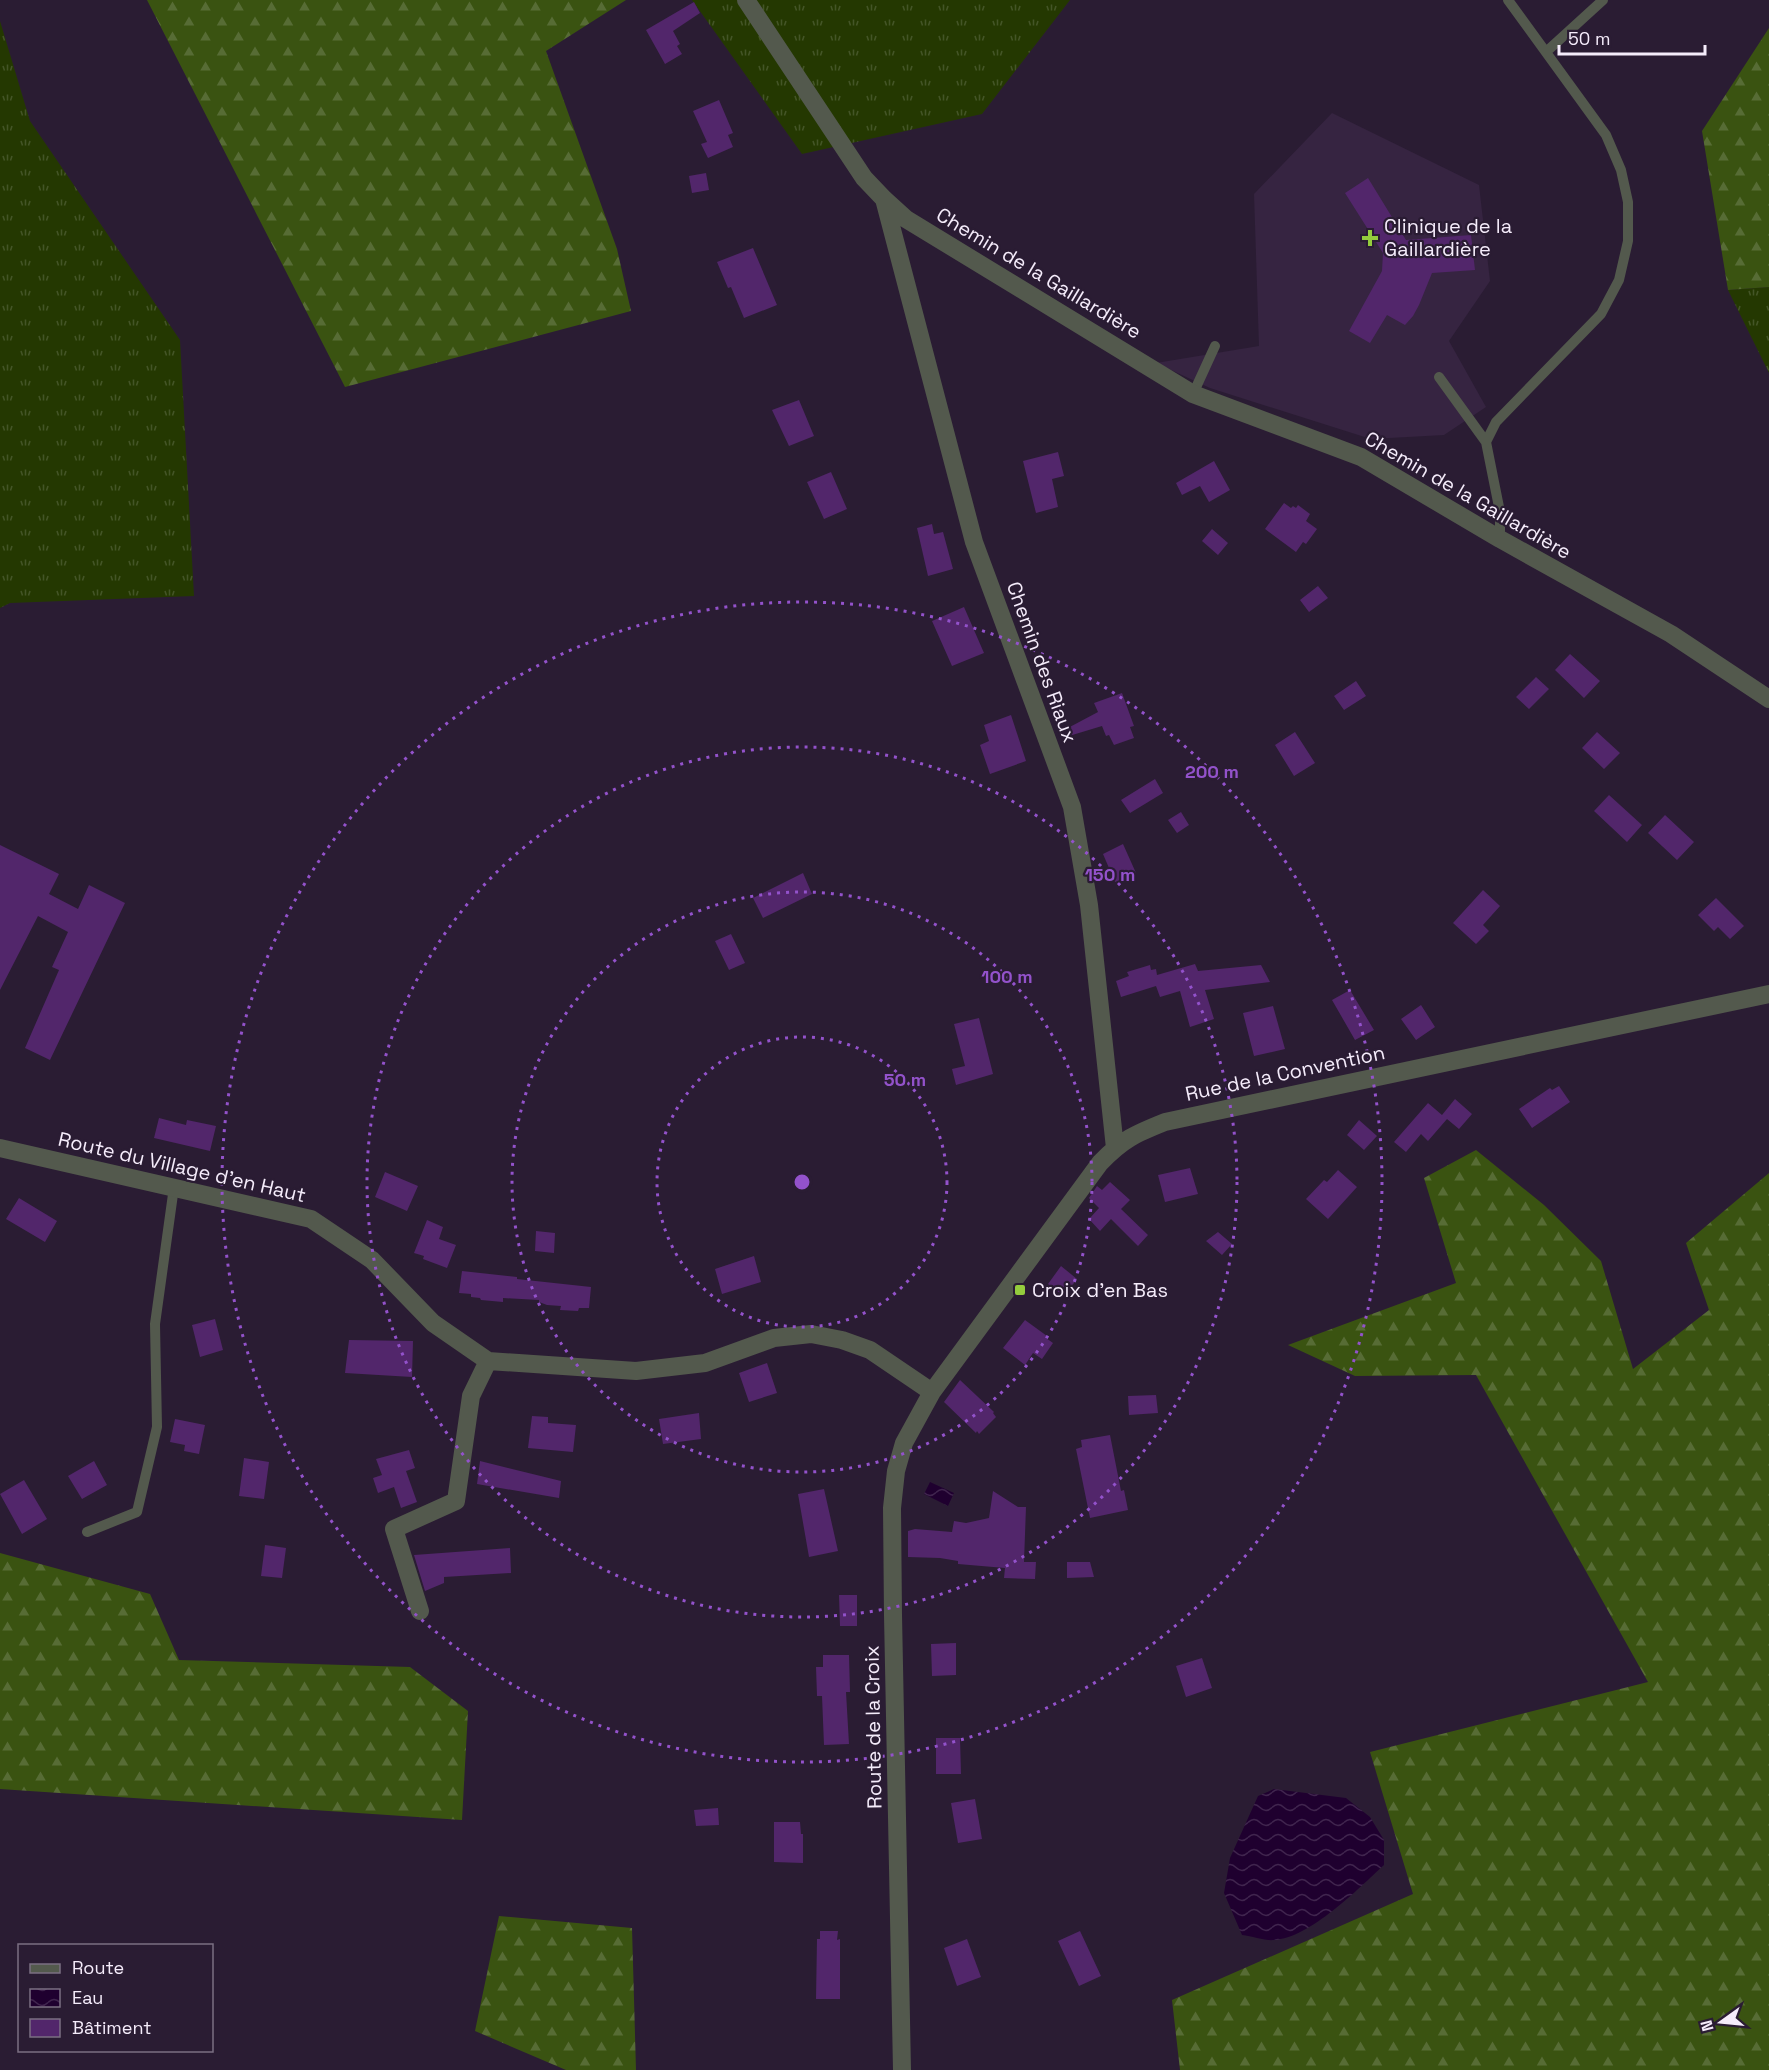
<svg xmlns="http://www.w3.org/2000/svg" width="1769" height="2070" viewBox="0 0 1769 2070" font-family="'Space Grotesk',sans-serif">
<defs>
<pattern id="grass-tufts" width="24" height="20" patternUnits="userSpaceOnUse" patternTransform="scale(1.5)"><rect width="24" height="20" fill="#243801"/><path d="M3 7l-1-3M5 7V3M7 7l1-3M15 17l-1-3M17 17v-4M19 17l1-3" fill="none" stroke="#445527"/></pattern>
<pattern id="forest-firs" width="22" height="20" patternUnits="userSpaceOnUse" patternTransform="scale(1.5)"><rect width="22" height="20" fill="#3a5311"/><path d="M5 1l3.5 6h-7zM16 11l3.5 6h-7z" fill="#576c35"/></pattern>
<pattern id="water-waves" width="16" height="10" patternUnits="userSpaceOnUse" patternTransform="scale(1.5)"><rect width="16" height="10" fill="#1f002f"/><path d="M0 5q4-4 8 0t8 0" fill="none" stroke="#40254e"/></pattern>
</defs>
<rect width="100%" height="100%" fill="#2a1c33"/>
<path fill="#362441" d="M1332,113l147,72 11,96 -41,60 37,66 -42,28 -73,4 -161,-51 -54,-25 103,-17 -5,-152z"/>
<path fill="url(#grass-tufts)" d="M692,0h378l-88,114 -180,40z
M0,21l30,100 150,219 14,256 -184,7 -10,5z
M1769,287v86l-41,-83z"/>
<path fill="url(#forest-firs)" d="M147,0h479l-80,51 71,198 14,62 -286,76z
M1769,28v259l-41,3 -26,-159z
M1476,1150l68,55 57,56 32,108 76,-59 -23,-67 83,-70v897h-589l-8,-70 241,-106 -43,-142 278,-70 -172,-307 -121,1 -67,-31 168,-62 -32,-105z
M0,1553l150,41 29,66 231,7 58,44 -6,109 -462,-31z
M499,1916l133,12 4,142h-70l-91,-39z"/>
<path fill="url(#water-waves)" d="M930,1482l24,11 -6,13 -24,-12z
M1274,1789l72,9 24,19 14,23v25c-26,24 -74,73 -110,75 -9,1 -22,-4 -32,-5l-18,-42 6,-35 28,-62z"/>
<path fill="#52266b" d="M694,2l6,11 -27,18 7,13 -3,2 5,8 -17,10 -19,-34z
M719,100l14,33 -5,2 5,12 -25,11 -7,-14 6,-2 -14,-31z
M706,173l3,17 -17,3 -3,-17z
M1368,178l38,62 65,-5 4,35 -43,3 -13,32 -6,11 -8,9 -18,-10 -17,28 -21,-12 33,-60 1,-18 -38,-60z
M753,248l24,57 -33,13 -13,-31 -3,1 -11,-26z
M799,400l15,36 -25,10 -17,-36z
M1058,452l6,24 -12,3 6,28 -22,6 -13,-52z
M1214,461l16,29 -21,12 -9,-16 -18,9 -6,-12z
M831,472l16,37 -23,10 -17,-37z
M1284,503l7,5 2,-2 3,2 2,-3 12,9 -4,7 11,8 -11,15 -3,-2 -7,10 -31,-23z
M932,524l2,10 9,-2 10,37 -25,7 -11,-48z
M1212,529l16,14 -10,12 -16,-14z
M1318,586l10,12 -19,14 -9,-12z
M964,607l20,46 -32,13 -20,-45z
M1570,654l30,27 -16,17 -29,-28z
M1536,677l13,12 -20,20 -13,-12z
M1356,681l10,15 -22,14 -10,-14z
M1122,693l12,33 -4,1 4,11 -20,7 -5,-10 -3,1 -4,-10 -33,10 -3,-7 32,-17 -4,-9z
M1011,715l15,46 -36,13 -10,-29 9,-4 -5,-16z
M1295,732l20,31 -21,13 -19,-31z
M1597,732l23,21 -16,16 -22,-21z
M1155,779l8,14 -33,20 -9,-13z
M1609,795l33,30 -15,17 -33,-31z
M1181,812l8,13 -12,8 -9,-13z
M1665,815l29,27 -17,18 -29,-27z
M1123,844l13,29 -21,9 -12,-28z
M0,845l59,29 -10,20 29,15 11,-24 36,18 -75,157 -25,-12 34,-78 -7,-3 16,-35 -30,-16 -38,74z
M803,873l9,21 -49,24 -10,-20z
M1483,890l17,16 -17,19 6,6 -13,13 -23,-21z
M1716,898l28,28 -14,13 -12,-12 -4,4 -16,-16z
M731,934l14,29 -16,7 -14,-29z
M1195,964l3,7 63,-6 9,17 -65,8 9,29 -24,8 -10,-36 -20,6 -4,-11 -35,11 -5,-16 13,-5 -2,-4 23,-7 1,5 5,-1 1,6z
M1350,990l24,40 -19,10 -23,-40z
M1421,1005l14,22 -19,13 -15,-21z
M1273,1006l12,43 -31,7 -11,-43z
M979,1018l14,56 -37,11 -4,-16 13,-3 -11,-42z
M1559,1086l11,16 -38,26 -13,-19 31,-21 2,2z
M1455,1099l17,15 -13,15 -12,-10 -19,22 -7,-7 -15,18 -12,-10 34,-39 14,12z
M159,1118l27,7 1,-5 29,6 -6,25 -56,-13z
M1359,1120l18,16 -13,14 -17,-15z
M1190,1168l8,26 -33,8 -7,-27z
M1338,1170l19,17 -29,32 -22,-20 18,-19 3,2z
M385,1172l33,14 -11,25 -32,-14z
M1110,1182l20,18 -9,9 27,26 -10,11 -27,-27 -11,12 -11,-12 10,-11 -10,-10 8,-12 5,4z
M19,1198l38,23 -12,21 -39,-23z
M427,1220l16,7 -4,12 17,6 -9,23 -24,-9 1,-3 -10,-3z
M536,1231l19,2 -1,20 -19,-2z
M1218,1232l14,12 -10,11 -16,-14z
M754,1256l7,26 -39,12 -7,-25z
M1061,1266l16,13 -13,17 -16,-12z
M462,1271l55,6v2l74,8 -2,21h-10l-1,3 -18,-1 1,-4 -14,-1 -8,-3v-2l-36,-2v4l-22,-2 -1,-2 -9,-1v-3l-12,-1z
M215,1319l8,31 -23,7 -8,-32z
M1025,1320l22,16 -1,2 7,5 -11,16 -9,-6 -8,12 -22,-17z
M349,1340l64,1 -1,36 -67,-4z
M767,1363l10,30 -28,9 -10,-29z
M960,1380l34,32 -1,1 3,4 -17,17 -2,-3 -1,2 -32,-31z
M1156,1395l2,18 -29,2 -1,-19z
M699,1413l2,26 -38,5 -4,-25z
M532,1416l16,1v6l28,2 -3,27 -45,-4z
M175,1419l30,6 -6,29 -15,-3 1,-6 -15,-3z
M1110,1435l11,56 3,-1 4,20 -38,8 -14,-69 6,-2 -1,-7z
M409,1450l6,18 -9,3 11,31 -16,6 -7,-21 -16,6 -5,-15 9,-3 -6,-16z
M244,1458l25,4 -5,37 -25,-3z
M94,1461l13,24 -25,14 -14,-23z
M480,1461l81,20 -2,17 -82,-14z
M24,1480l23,39 -25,15 -22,-40z
M824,1489l14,62 -29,6 -11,-63z
M993,1491l25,16h8l-2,55h12l-1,17 -31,-1 1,-10 -47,-4v-3l-18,-3 -32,-1v-26l7,-2 37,3 2,-11 12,2 23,-5z
M265,1545l21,3 -4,30 -21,-2z
M510,1548l1,25 -67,4v6l-19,8 -11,-36z
M1067,1562h23l4,15 -27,1z
M839,1595h18v31h-17z
M956,1643v32l-24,1 -1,-32z
M823,1655h26l1,37h-4l3,52 -25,1 -2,-49h-5l-1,-29h7z
M1202,1658l10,30 -26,9 -10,-31z
M936,1738h24l1,36h-25z
M975,1799l7,40 -24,4 -7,-40z
M718,1808l1,17 -23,1 -2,-16z
M774,1822h26l1,12h2v29l-29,-1z
M820,1931h18l-1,9 3,-1v60h-24l1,-60h3z
M1080,1931l21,45 -22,10 -21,-45z
M967,1939l14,38 -24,9 -13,-38z"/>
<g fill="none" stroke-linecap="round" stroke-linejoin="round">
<path stroke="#53594d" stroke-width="10" d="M1546,52l57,-52
M1439,377l47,65 14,70v27
M1193,394l22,-48
M1486,442l10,-20 105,-108 18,-34 9,-39v-39l-7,-32 -15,-35 -98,-135
M87,1532l50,-20 20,-85 -2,-103 19,-137"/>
<path stroke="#53594d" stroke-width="18" d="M746,0l118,178 20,21 22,20 287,175 168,63 139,82 171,95 98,65
M884,199l90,343 98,265 17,98 26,243
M0,1148l311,71 61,41 61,63 55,38 148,10 69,-8 69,-25 37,-4 31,6 28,10 62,42
M420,1611l-26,-82 62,-28 15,-105 17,-35
M902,2070l-9,-455 -1,-107 4,-37 8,-28 28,-51 168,-229c23,-24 35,-29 65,-41l604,-128"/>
</g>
<g fill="none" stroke="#9352cb" stroke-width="3" stroke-dasharray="3 6">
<circle cx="802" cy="1182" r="145"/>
<circle cx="802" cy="1182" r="290"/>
<circle cx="802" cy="1182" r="435"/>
<circle cx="802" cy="1182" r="580"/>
</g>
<g fill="#94cc3d" stroke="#2a1c33" stroke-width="2">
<path d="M1367 229h6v6h6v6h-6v6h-6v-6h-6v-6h6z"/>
<rect x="1014" y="1284" width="12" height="12" rx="3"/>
</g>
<g text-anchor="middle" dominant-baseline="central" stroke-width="4.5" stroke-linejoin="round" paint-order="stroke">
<g font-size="20" fill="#f5ecfb" stroke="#2a1c33" text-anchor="start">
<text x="1384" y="226">Clinique de la<tspan x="1384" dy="23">Gaillardière</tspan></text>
<text x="1032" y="1290">Croix d'en Bas</text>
</g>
<g font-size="20" fill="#f5ecfb" stroke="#2a1c33">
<text transform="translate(1039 273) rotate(31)">Chemin de la Gaillardière</text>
<text transform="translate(1468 495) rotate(30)">Chemin de la Gaillardière</text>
<text transform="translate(1042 662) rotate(70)">Chemin des Riaux</text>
<text transform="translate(1285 1073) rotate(-12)">Rue de la Convention</text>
<text transform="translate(182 1167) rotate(13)">Route du Village d'en Haut</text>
<text transform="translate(873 1727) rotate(-91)">Route de la Croix</text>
</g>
</g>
<circle cx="802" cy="1182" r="9" fill="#9352cb" stroke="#2a1c33" stroke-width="3"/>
<g font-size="18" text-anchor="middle" font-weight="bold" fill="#9352cb" stroke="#2a1c33" stroke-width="4.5" stroke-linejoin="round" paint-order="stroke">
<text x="1212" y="778">200 m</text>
<text x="1110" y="881">150 m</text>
<text x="1007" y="983">100 m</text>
<text x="905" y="1086">50 m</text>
</g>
<rect x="18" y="1944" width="195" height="108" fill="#2a1c33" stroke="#7b6f83" stroke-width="1.5"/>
<rect x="30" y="1964" width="30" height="9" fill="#53594d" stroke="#7b6f83" stroke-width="1.5"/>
<text x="72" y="1974" font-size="18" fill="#f5ecfb">Route</text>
<rect x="30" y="1989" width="30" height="18" fill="url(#water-waves)" stroke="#7b6f83" stroke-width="1.5"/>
<text x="72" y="2004" font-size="18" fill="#f5ecfb">Eau</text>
<rect x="30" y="2019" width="30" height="18" fill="#52266b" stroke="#7b6f83" stroke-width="1.5"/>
<text x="72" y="2034" font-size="18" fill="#f5ecfb">Bâtiment</text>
<g transform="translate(1721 2022) rotate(255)" stroke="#2a1c33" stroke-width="4.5" paint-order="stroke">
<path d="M0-4.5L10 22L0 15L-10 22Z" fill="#f5ecfb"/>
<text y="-9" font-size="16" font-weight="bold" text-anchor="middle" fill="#f5ecfb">N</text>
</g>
<path d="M1559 45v9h146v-9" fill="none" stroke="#f5ecfb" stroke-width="3"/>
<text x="1568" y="45" font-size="18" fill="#f5ecfb" stroke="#2a1c33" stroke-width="4.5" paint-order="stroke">50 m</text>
</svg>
